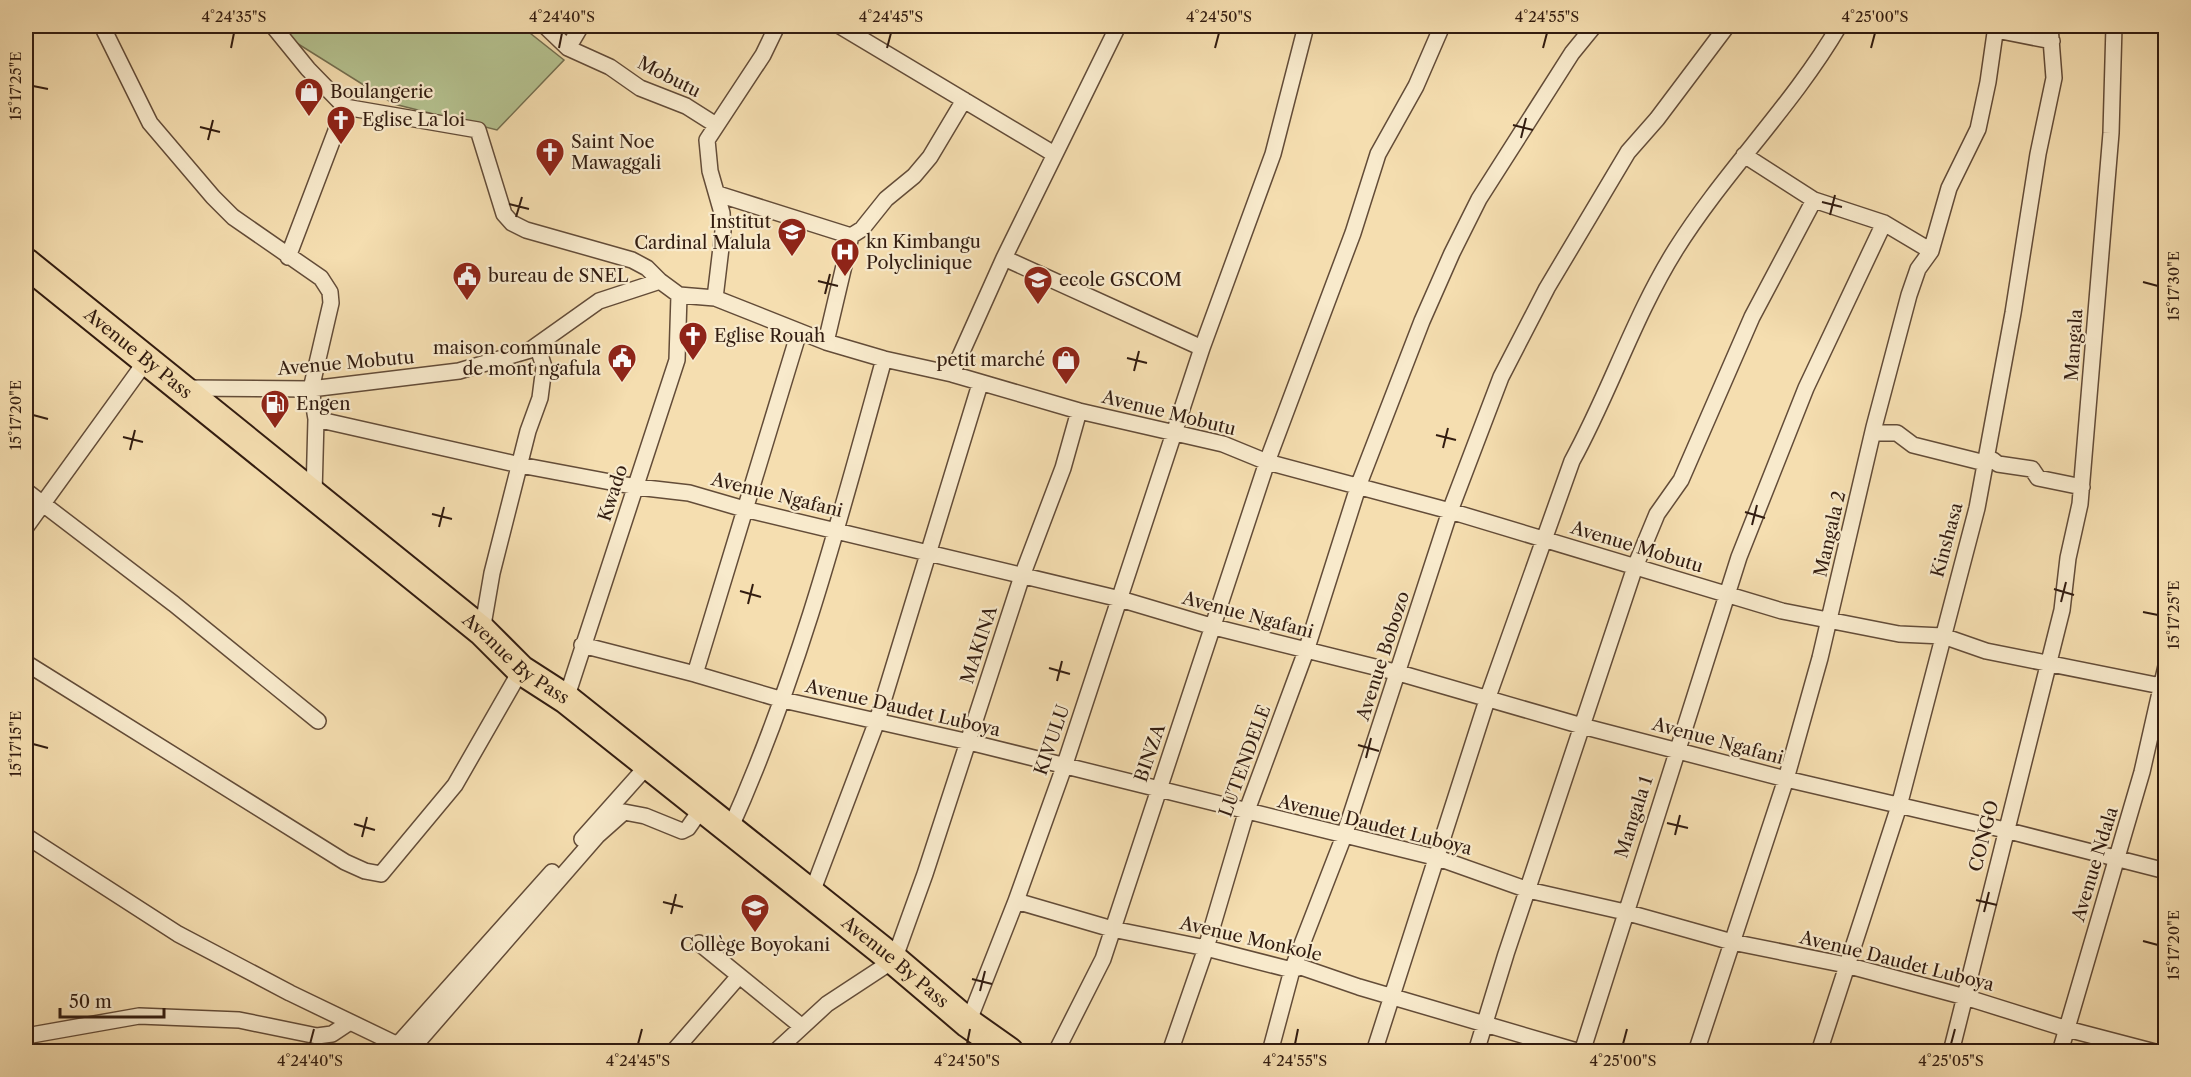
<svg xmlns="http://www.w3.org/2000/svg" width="2191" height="1077" viewBox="0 0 2191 1077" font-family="'Libre Caslon Text',serif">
<rect width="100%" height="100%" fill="#f5deb0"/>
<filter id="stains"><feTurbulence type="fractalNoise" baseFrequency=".00333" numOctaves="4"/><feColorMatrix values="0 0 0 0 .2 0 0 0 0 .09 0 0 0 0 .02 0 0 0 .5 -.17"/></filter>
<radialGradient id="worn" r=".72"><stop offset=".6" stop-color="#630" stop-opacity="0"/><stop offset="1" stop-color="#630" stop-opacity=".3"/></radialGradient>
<path fill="#b5c290" stroke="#746f50" stroke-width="1.5" d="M296,26h225l43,34 -67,70 -103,-26 -107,-67z"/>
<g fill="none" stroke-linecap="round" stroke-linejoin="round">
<g stroke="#634c38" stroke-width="18">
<path id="street" d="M102,26l48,97 63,74 20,20 88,61 9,14 1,11 -20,86 5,30 -2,75
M273,26l35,43 37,38 133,23 26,84 8,9 14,7 106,30 15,8 13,13
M545,26l23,22 42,19 30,21 46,18 30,19
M840,26l214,128
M1996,30l56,11
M568,48l13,-22
M1744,155l70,45 70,23 47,28
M718,194l133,42
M288,257l57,-150
M1004,258l198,90
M715,298l8,-67 -1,-18 -12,-42 -3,-31 56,-85 14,-29
M826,342l25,-106 11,-7 24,-30 28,-23 16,-19 34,-57
M952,374l52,-116 114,-232
M183,388l128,1 148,-18 71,-21 69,-49 61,-20 19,14 36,3 111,44 58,17 68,15 127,37 144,33 44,18 183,49 332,100 117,23 44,2 43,15 180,36
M316,419l204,46 117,22 52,6 55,16 376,90 94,28 185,46 183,53 204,53 219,51 161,41
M1873,433h24l16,12 72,18 8,-3 5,4 34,5 6,9 44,9
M26,491l148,113 144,117
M26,527l120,-166
M482,631l10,-58 36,-142 12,-33 4,-31 -7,-22
M582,645l113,29 88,26 186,42 469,116 90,32 97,22 107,30 114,23 119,32 102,32 88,23
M26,663l319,199 20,9 16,3 74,-89 66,-115
M695,674l104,-342
M566,699l111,-339 2,-65
M730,829c68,-151 110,-311 154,-470
M26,836l152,98 112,59 108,52
M582,839l66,-74
M811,895l66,-174 103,-337
M1016,901l96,28 94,19 86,22 9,-3 58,20 221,65
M699,943l102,83
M968,1023l48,-122 48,-134 138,-419 71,-194 33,-128
M26,1036l113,-20 100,4 78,16 15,-2 18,-12
M392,1051l160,-179
M409,1052l188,-216 27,-24 21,4 37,15 6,-3 14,-20
M673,1052l66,-76
M775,1052l52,-48 67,-44 31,-86 97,-298 41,-108 16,-57
M1056,1052l47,-93 164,-497 86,-229 25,-79 38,-68 26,-60
M1170,1052l36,-104 40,-135 60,-162 53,-167 63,-163 30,-68 27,-54 93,-146 22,-27
M1270,1052l22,-82 52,-134 106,-325 51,-134 46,-89 81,-136 29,-33 70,-93
M1374,1052l114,-355 84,-236c38,-69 62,-145 104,-212 49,-78 117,-144 163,-223
M1476,1052l30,-98 129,-387 22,-53 24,-34 71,-163 62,-117
M1582,1052l157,-495 67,-169 78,-165
M1696,1052l90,-273 34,-121 54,-231 35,-132 9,-26 13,-18 18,-63 29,-59 10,-47 8,-56
M1819,1052l80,-246 78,-298 36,-195 25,-159 16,-76 -4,-52
M1951,1052l111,-442 6,-52 12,-54 31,-371 3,-107
M2060,1052l82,-280 24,-106"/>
</g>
<g stroke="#321c10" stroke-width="32">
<g id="highway">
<path id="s1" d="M26,263l456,368 39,39 45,29 328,261 74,63 41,29"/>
</g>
</g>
<use href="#street" stroke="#f8eacc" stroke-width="15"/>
<use href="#highway" stroke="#f5deb0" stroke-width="28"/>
</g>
<path fill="none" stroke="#321c10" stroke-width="2" d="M231,48l3,-15M559,48l3,-15M887,48l4,-15M1215,48l4,-15M1543,48l4,-15M1871,48l4,-15M33,86l15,3M1513,125l20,5M200,127l20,5M1521,138l5,-20M208,140l5,-20M1822,202l20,5M509,204l20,5M1830,215l5,-20M516,217l6,-20M818,281l20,5M2143,282l15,4M825,294l5,-20M1127,358l20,5M1134,371l5,-20M33,415l15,4M1436,435l20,5M123,437l20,5M1443,448l5,-20M130,450l5,-20M1745,512l20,6M432,514l20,5M1752,525l5,-20M439,527l5,-20M2054,589l20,6M740,591l21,6M2061,602l5,-20M748,604l5,-20M2143,612l15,3M1049,668l21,6M1057,681l5,-20M33,744l15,4M1358,745l21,6M1366,758l5,-20M1667,823l21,5M354,824l21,6M1675,835l5,-20M362,837l5,-20M1976,900l21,5M663,902l20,5M1984,912l5,-20M671,914l5,-20M2143,941l15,4M972,979l20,5M980,991l5,-20M310,1044l4,-15M638,1044l4,-15M967,1044l3,-15M1295,1044l3,-15M1623,1044l4,-15M1951,1044l4,-15"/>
<defs>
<g id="shop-pin" transform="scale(1.5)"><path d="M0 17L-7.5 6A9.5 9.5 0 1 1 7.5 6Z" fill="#8f2418" stroke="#f8eacc"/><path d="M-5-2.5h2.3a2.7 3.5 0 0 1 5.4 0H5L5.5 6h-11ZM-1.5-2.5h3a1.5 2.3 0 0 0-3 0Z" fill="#fff"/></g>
<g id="church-pin" transform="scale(1.5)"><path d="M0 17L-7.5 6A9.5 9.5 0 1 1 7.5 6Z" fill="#8f2418" stroke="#f8eacc"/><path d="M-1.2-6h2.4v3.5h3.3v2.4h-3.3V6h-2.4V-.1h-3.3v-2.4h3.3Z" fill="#fff"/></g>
<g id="school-pin" transform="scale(1.5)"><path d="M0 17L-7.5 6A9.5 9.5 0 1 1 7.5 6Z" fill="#8f2418" stroke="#f8eacc"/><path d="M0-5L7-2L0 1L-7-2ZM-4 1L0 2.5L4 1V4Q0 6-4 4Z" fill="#fff"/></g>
<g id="hospital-pin" transform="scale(1.5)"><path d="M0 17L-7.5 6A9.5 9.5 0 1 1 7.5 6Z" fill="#8f2418" stroke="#f8eacc"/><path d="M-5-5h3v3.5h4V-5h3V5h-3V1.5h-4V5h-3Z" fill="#fff"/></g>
<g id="civic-pin" transform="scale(1.5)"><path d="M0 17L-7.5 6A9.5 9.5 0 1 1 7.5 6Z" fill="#8f2418" stroke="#f8eacc"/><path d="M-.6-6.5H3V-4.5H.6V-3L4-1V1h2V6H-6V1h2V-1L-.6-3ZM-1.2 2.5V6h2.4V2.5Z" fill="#fff"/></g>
<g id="fuel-pin" transform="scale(1.5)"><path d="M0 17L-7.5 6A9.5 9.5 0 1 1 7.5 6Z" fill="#8f2418" stroke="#f8eacc"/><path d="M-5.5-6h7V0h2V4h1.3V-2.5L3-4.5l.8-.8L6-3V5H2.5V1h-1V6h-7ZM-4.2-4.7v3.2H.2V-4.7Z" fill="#fff"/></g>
</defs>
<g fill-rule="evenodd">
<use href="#shop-pin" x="309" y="92"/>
<use href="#church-pin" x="341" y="120"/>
<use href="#church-pin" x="550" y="152"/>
<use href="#school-pin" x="792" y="232"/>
<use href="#hospital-pin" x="845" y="252"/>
<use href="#civic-pin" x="467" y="276"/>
<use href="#school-pin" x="1038" y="280"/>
<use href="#church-pin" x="693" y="336"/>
<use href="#civic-pin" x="622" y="358"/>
<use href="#shop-pin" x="1066" y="360"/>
<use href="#fuel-pin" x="275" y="404"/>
<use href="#school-pin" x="755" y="908"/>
</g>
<g text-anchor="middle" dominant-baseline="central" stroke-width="4.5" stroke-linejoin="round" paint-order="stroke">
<g font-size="18" fill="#321c10" stroke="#f8eacc">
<text transform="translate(669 77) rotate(27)">Mobutu</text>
<text transform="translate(2074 345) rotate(-86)">Mangala</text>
<text stroke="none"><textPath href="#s1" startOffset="144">Avenue By Pass</textPath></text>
<text transform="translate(346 363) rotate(-5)">Avenue Mobutu</text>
<text transform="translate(1169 413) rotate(14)">Avenue Mobutu</text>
<text transform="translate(613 493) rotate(-72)">Kwado</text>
<text transform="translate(777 495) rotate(14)">Avenue Ngafani</text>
<text transform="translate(1830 534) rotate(-77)">Mangala 2</text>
<text transform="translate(1947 540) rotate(-75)">Kinshasa</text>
<text transform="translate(1637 547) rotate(17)">Avenue Mobutu</text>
<text transform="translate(1248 615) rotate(15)">Avenue Ngafani</text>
<text transform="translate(979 645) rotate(-72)">MAKINA</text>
<text transform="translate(1383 656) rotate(-72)">Avenue Bobozo</text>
<text stroke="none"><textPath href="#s1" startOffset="630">Avenue By Pass</textPath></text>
<text transform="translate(903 708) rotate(13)">Avenue Daudet Luboya</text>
<text transform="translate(1052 740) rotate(-71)">KIVULU</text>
<text transform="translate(1718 741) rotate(15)">Avenue Ngafani</text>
<text transform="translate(1150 753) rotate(-71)">BINZA</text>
<text transform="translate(1245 761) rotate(-70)">LUTENDELE</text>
<text transform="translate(1634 817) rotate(-72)">Mangala 1</text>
<text transform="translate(1375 825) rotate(14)">Avenue Daudet Luboya</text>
<text transform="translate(1984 836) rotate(-76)">CONGO</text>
<text transform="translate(2095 864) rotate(-73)">Avenue Ndala</text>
<text transform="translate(1251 939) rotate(13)">Avenue Monkole</text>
<text transform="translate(1897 961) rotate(14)">Avenue Daudet Luboya</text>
<text stroke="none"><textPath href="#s1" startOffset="1116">Avenue By Pass</textPath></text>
</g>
<g font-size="18" fill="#321c10" stroke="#f8eacc" text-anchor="start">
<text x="330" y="92">Boulangerie</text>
<text x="362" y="120">Eglise La loi</text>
<text x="571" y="142">Saint Noe<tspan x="571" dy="21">Mawaggali</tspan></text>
<text x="771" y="222" text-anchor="end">Institut<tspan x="771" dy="21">Cardinal Malula</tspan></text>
<text x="866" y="242">kn Kimbangu<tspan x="866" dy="21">Polyclinique</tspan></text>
<text x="488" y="276">bureau de SNEL</text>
<text x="1059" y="280">ecole GSCOM</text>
<text x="714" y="336">Eglise Rouah</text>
<text x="601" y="348" text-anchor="end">maison communale<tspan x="601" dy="21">de mont ngafula</tspan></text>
<text x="1045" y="360" text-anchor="end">petit marché</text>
<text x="296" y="404">Engen</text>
<text x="755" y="945" text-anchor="middle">Collège Boyokani</text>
</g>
</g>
<rect width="2191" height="1077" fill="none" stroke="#f5deb0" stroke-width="66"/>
<path d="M60 1008v9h104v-9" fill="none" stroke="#321c10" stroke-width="3"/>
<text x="69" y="1008" font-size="18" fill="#321c10" stroke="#f8eacc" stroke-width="4.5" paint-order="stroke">50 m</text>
<rect x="33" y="33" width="2125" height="1011" fill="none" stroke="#321c10" stroke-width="2"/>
<g font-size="15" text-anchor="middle" fill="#321c10">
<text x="234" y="22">4°24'35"S</text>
<text x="562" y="22">4°24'40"S</text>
<text x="891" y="22">4°24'45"S</text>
<text x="1219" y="22">4°24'50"S</text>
<text x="1547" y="22">4°24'55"S</text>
<text x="1875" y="22">4°25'00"S</text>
<text transform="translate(16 86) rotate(-90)" y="5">15°17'25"E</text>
<text transform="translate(2174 286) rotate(-90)" y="5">15°17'30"E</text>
<text transform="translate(16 415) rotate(-90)" y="5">15°17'20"E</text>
<text transform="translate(2174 615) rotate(-90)" y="5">15°17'25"E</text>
<text transform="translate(16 744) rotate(-90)" y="5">15°17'15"E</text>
<text transform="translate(2174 945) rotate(-90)" y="5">15°17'20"E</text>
<text x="310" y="1066">4°24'40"S</text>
<text x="638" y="1066">4°24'45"S</text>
<text x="967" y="1066">4°24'50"S</text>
<text x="1295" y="1066">4°24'55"S</text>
<text x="1623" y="1066">4°25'00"S</text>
<text x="1951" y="1066">4°25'05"S</text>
</g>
<rect width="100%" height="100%" filter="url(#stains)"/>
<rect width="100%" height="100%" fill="url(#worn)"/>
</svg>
